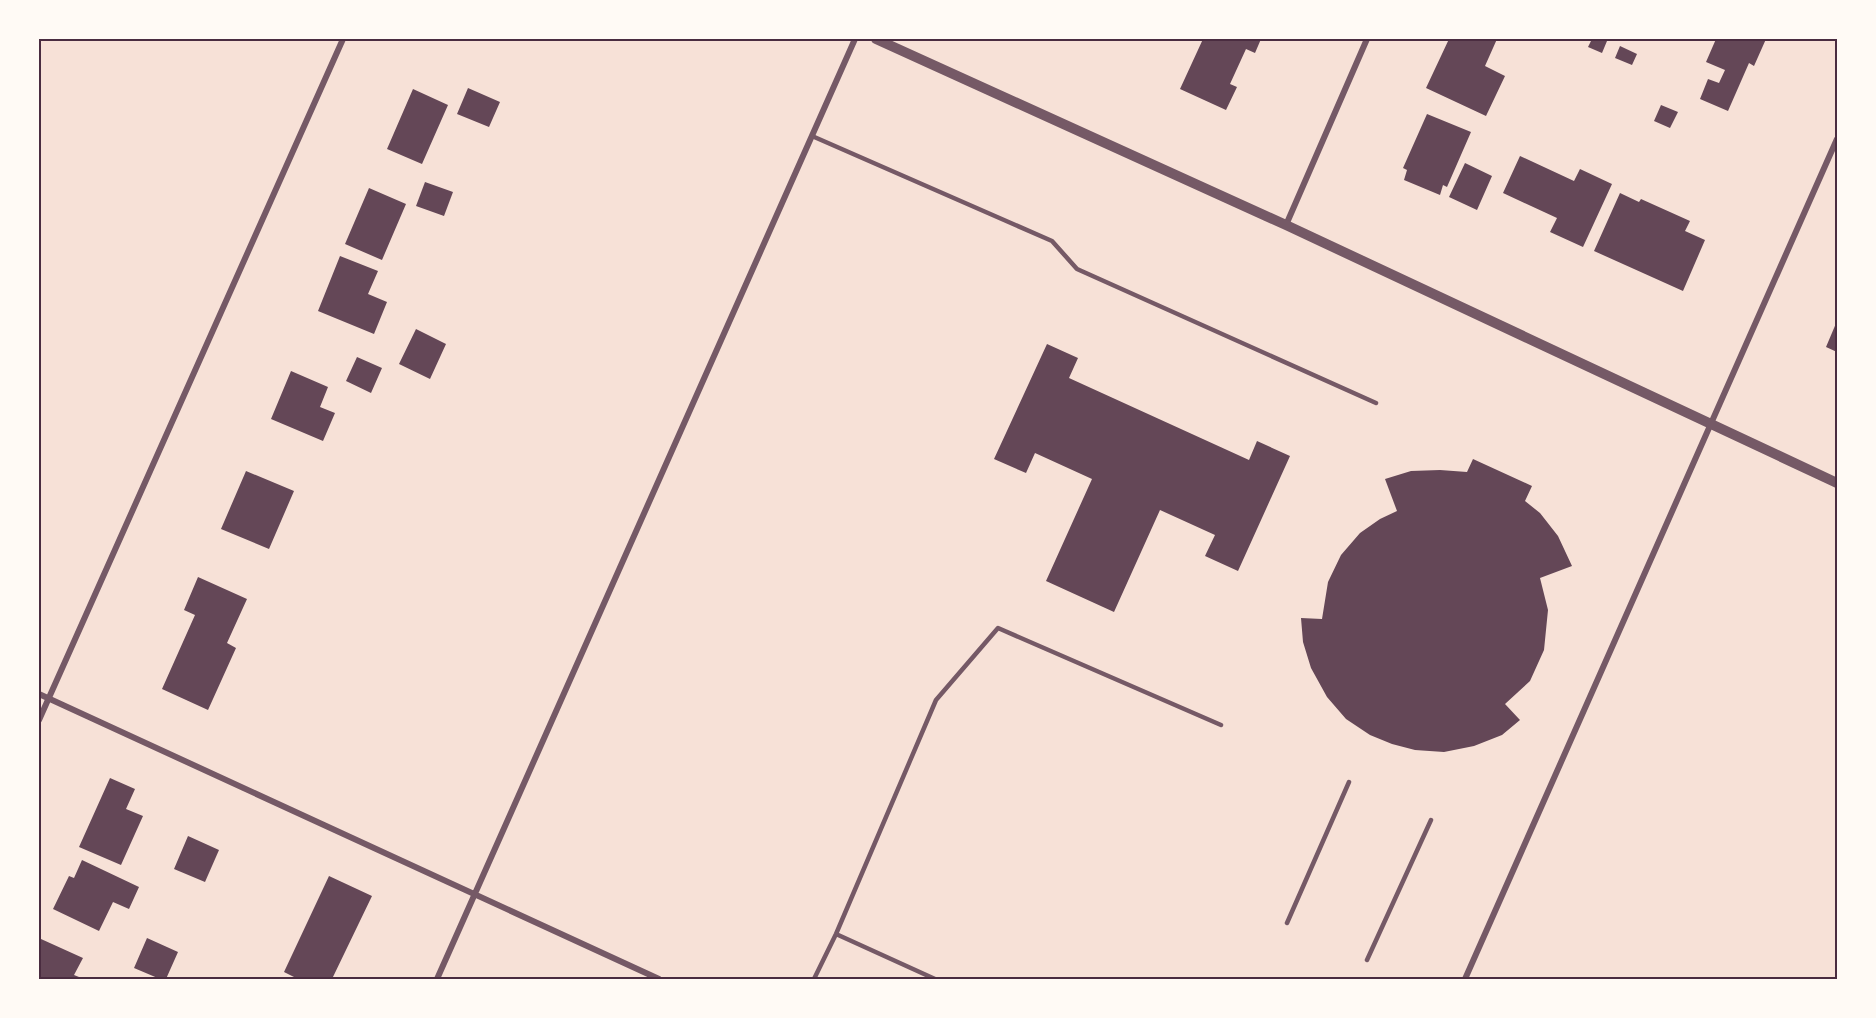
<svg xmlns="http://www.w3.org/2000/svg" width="1876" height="1018" viewBox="0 0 1876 1018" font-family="Montserrat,sans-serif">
<rect width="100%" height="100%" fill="#f7e1d7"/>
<path fill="#644757" d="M1203,39h58l-6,14 -9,-4 -16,35 7,3 -11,23 -46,-21z
M1449,39h48l-12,27 20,10 -19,40 -60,-28z
M1592,39l15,2 -5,12 -14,-6z
M1716,39h50l-12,27 -5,-3 -21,48 -28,-12 8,-20 11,4 6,-13 -19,-8z
M1620,46l17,8 -5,11 -17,-7z
M468,88l32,14 -11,25 -32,-13z
M413,89l35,16 -26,59 -35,-15z
M1661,105l17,7 -8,16 -16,-7z
M1427,114l44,18 -24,55 -4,-2 -3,10 -36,-15 3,-10 -4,-2z
M1520,156l54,25 6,-12 32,15 -29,63 -33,-15 7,-14 -54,-25z
M1465,163l27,13 -15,34 -28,-13z
M425,182l28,10 -9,24 -28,-10z
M369,188l37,16 -24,56 -37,-16z
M1620,193l19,9 2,-3 49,22 -5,10 20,9 -22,51 -89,-40z
M340,256l38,15 -10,23 19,8 -13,32 -56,-23z
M1837,321v31l-11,-5z
M416,329l30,15 -16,35 -31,-15z
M1047,344l31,14 -9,20 180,82 8,-19 33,15 -52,115 -33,-15 10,-21 -55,-25 -46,102 -68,-31 46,-102 -57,-26 -9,20 -32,-14z
M357,357l25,11 -11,25 -25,-12z
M291,371l37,16 -8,20 15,6 -12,28 -52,-22z
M1473,459l59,27 -7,15 15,12 18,23 14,30 -32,12 8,32 -4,40 -14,31 -25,23 15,16 -18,15 -28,11 -30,6 -29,-2 -23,-6 -22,-9 -24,-16 -19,-22 -16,-29 -8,-26 -2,-24 21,1 6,-37 13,-27 19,-22 20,-14 17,-8 -12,-32 26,-8 29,-1 27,2z
M246,471l48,20 -25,58 -48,-20z
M198,577l49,22 -20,44 9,5 -28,62 -46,-21 33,-74 -11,-5z
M110,778l25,11 -9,20 17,7 -22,49 -42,-18z
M188,836l31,14 -14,32 -31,-13z
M82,860l57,27 -10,22 -16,-7 -14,29 -46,-22 16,-33 5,2z
M329,876l43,20 -40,83h-34l-14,-7z
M147,938l31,14 -12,27h-6l-26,-11z
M41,939l42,19 -9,17 10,4h-45v-35z"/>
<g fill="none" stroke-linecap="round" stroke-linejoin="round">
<path stroke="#755966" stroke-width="4.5" d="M812,136l240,105 25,28 299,134
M1287,923l62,-141
M836,934l99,45
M1367,960l64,-140
M814,979l22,-45 100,-234 62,-72 223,97"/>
<path stroke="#755966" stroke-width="6" d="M1286,225l81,-186
M39,694l620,285
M39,720l304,-681
M437,979l418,-940
M1465,979l372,-840"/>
<path stroke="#755966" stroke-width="10" d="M876,39l410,186 551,258"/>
</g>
<rect width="1876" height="1018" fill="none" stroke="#fffaf5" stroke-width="81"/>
<rect x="40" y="40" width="1796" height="938" fill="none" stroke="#4a2c40" stroke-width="2"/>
</svg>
